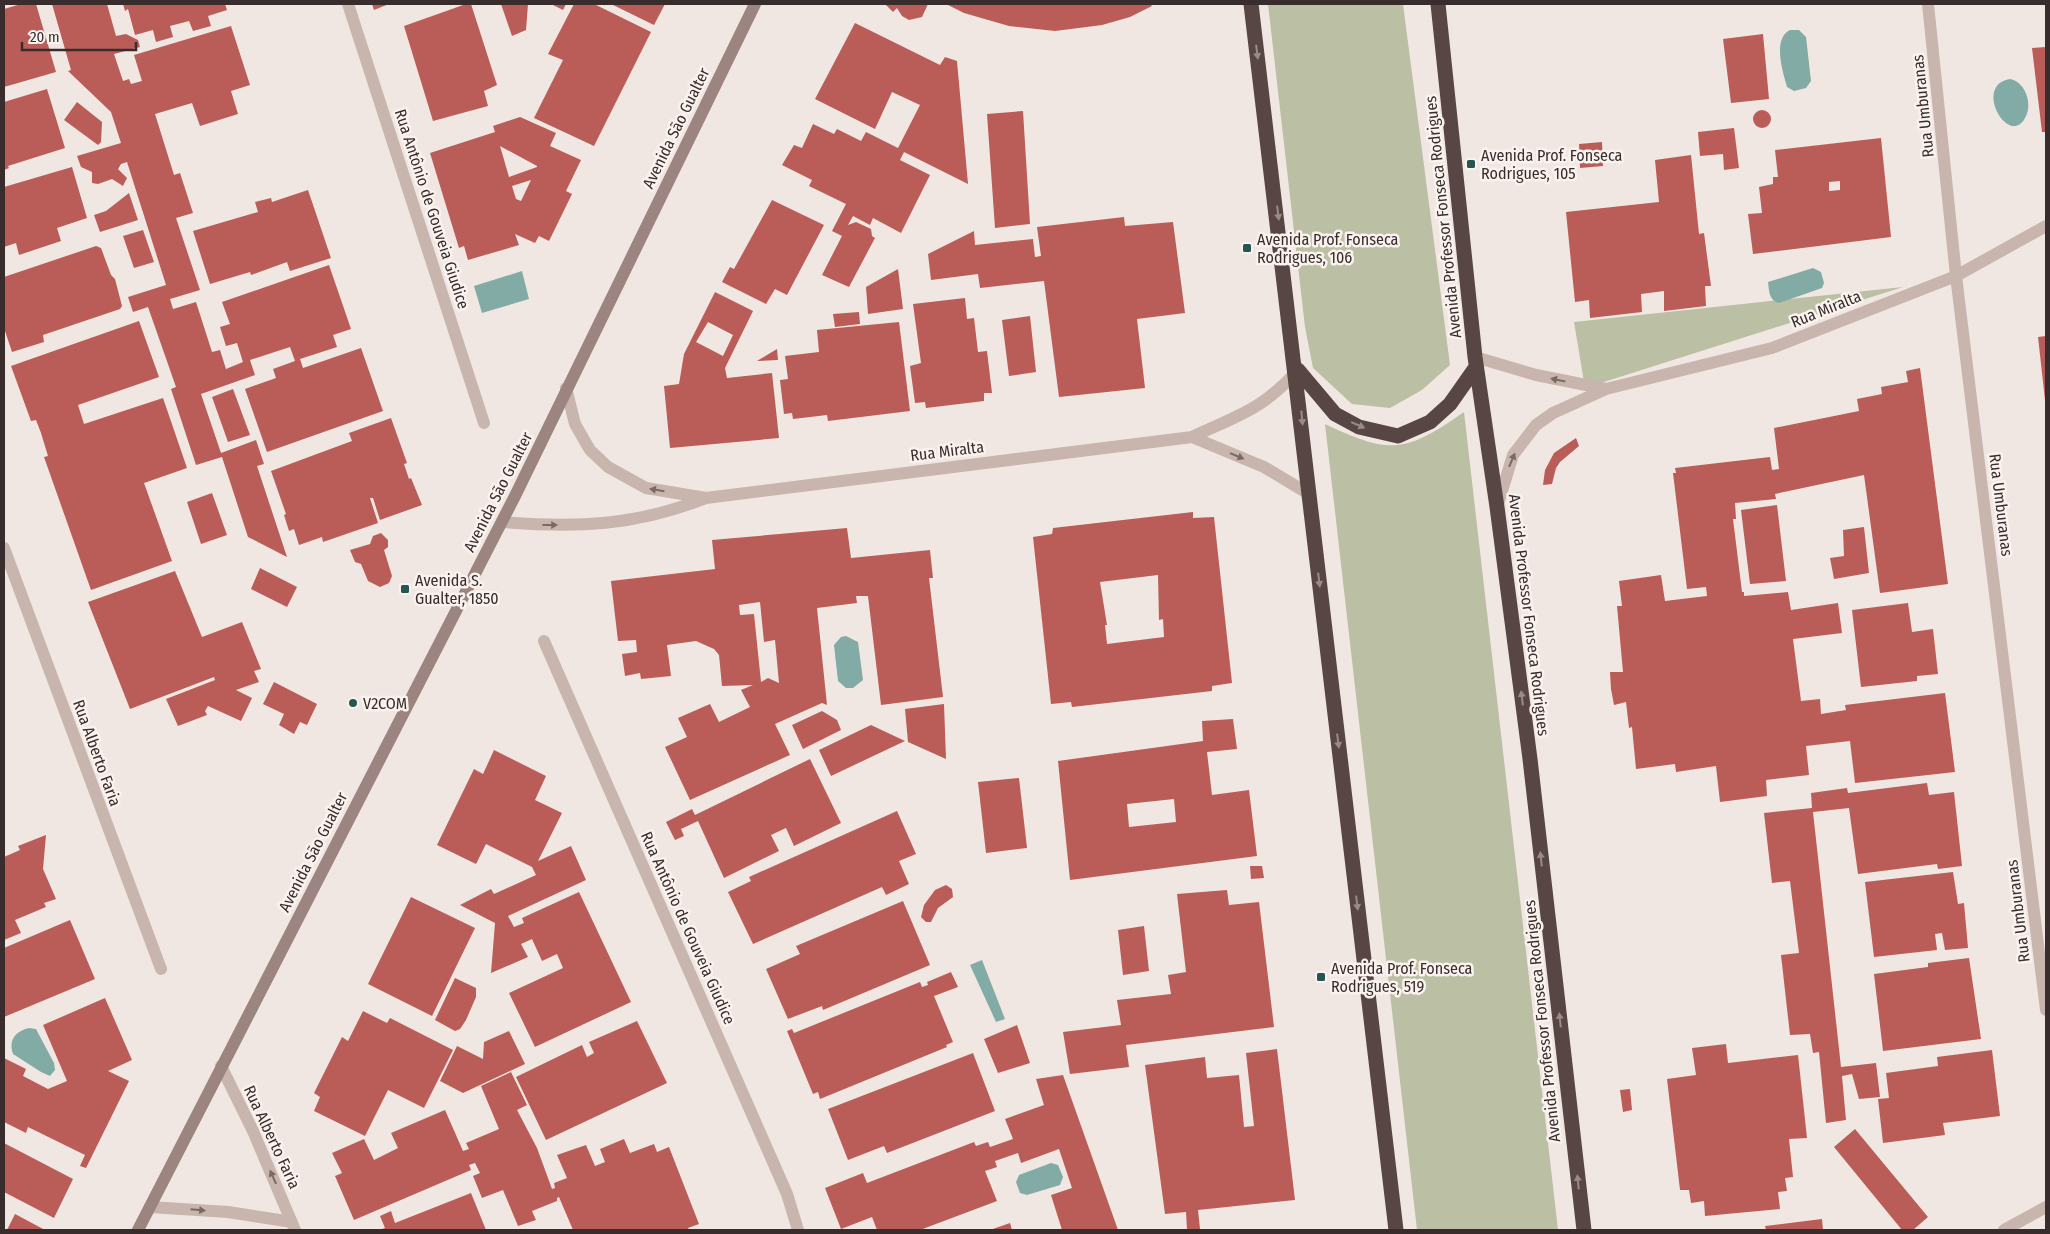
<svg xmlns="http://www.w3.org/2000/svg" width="2050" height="1234" viewBox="0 0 2050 1234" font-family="'Fira Sans Condensed',sans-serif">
<rect width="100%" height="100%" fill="#f1e7e2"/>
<path fill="#bbbfa3" d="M1268,4h135l47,361 -28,25 -32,18 -38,-4 -39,-36 -8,-41z
M1903,287l-318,101 -11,-66z
M1464,412l94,818h-141l-92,-806c66,31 80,29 139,-12z"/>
<path fill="#83aba5" d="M1790,30h9l7,7 5,44 -5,7 -12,3 -7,-4c-4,-15 -15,-48 3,-57z
M2010,79c16,3 23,26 15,39 -16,30 -53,-33 -15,-39z
M1813,268l8,4 3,11 -2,5 -43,15c-10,-2 -10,-13 -11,-21z
M522,271l7,28 -47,14 -8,-27z
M846,636l12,6 5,38 -10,8h-7l-8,-7 -4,-36 7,-8z
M982,960l23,59 -9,3 -26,-57z
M29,1028l7,1 18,34 1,7 -5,6 -9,-4 -28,-18c-5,-14 3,-23 16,-26z
M1051,1163l7,2 5,12 -3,8 -33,10 -7,-2 -4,-11 3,-7z"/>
<path fill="#ba5c57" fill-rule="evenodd" d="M21,4h15l20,68 -52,15v-78z
M52,4h55l9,32 10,-2 12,6 2,7 -26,7 9,27 6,-2 2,5 11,-3 -8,-26 97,-29 19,59 -19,6 7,23 -38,12 -8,-23 -37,11 19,61 6,-2 13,40 -17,5 24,72 -30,9 3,10 23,-7 16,50 8,-2 6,19 17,-7 -6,-19 -11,3 -6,-19 10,-3 -8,-22 107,-37 22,64 -18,6 4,12 -37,12 3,9 58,-20 22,63 -116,41 -22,-63 31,-11 -3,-9 22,-8 -5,-14 -40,13 5,15 -54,19 20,59 35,-13 8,24 -7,2 30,91 -39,-20 -26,-80 -26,8 -25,-76 5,-2 -28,-80 -15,5 -5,-15 38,-12 -39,-123 -6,2 -3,5 9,9 -4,8 -11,-7 -14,5 -6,-1v-11l-11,-5 -4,-11 44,-13 -10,-31 -43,-41 3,-1z
M123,4h102l2,6 -19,6 3,10 -18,5 -4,-10 -19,5 3,11 -17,5 -3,-12 -18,5 -7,-26 -3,2z
M372,4h17l-15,6z
M466,4h5l26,81 -13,6 4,15 -55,15 -29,-95z
M501,4h27l-2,26 -14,6z
M551,4h15l-3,6z
M574,4h20l57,28 -57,114 -60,-28 29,-58 -15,-6z
M611,4h54l-11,21z
M885,4h43l-6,13 -13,3 -7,-4 -5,-8 -4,4z
M946,4h204l2,2 -22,11 -28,8 -47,6 -46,-5 -45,-13z
M855,23l85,42 5,-8 12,4 11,123 -64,-32 -4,8 30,15 -29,58 -28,-15 -3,7 -17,-9 -5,9 8,-3 15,7 1,7 3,2 -26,49 -27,-12 20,-39 -10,-5 14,-27 -37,-18 3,-6 -30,-15 12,-20 8,3 11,-24 21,10 3,-5 24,12 5,-9 32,16 22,-43 -28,-13 -17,37 -60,-30z
M1763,34l6,65 -38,4 -8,-64z
M2046,47v85h-4l-10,-84z
M47,89l18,59 -57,18 1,2 -5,2v-68z
M77,102l25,20 -1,20 -3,3 -34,-25z
M1753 119a9 9 0 1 1 18 0a9 9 0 1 1-18 0Z
M1023,111l7,113 -35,4 -8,-114z
M520,117l36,16 -6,13 31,14 -15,31 6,3 -23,47 -10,-5 -4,7 -20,-9 4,11 -51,15 -4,-14 -5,2 -29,-95 65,-21 -2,-6zM500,146l37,20v1l-28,10zM531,180l-10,21 -5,-2 -4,-13z
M1734,128l5,40 -15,2 -1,-16 -23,2 -2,-24z
M1881,138l10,99 -138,17 -5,-40 14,-1 -3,-26 14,-3v-7h5l-3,-27zM1840,181v9l-11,1v-9z
M1602,142l1,24 -23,2 -1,-24z
M1691,155l8,79 5,-1 7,53h-6l1,20 -42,5v-20l-23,3 1,18 -52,6 -1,-18 -14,2 -9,-90 93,-10 -4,-42z
M72,167l15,51 -30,10 4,13 -42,14 -3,-12 -12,4v-60z
M308,190l23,68 -41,13 -3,-9 -36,13 -1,-3 -40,12 -17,-53 65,-19 -3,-10 16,-4 1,4z
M129,193l9,27 -38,12 -6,-17 12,-4z
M772,200l52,25 -37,70 -12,-6 -9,15 -44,-22 8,-15 4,2z
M1124,217l1,9 48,-4 12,91 -48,6 8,69 -86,9 -15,-116 -64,7 -2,-14 -47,6 -3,-26 46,-23 1,14 58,-6 2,18 6,-1 -4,-29z
M143,230l11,32 -20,6 -11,-32z
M96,246l5,2 10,27 4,4 7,27 -2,3 -77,26 1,7 -32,10 -8,-24v-51z
M898,269l5,40 -35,5 -2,-27z
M715,292l38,19 -28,57 2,10 45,-5 7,65 -109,10 -6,-62 15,-2 5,-30zM708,322l25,13 -10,21 -27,-14z
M965,298l2,21 7,-1 4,34 9,-1 5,42h-8v8l-58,7 -1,-6 -10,1 -5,-37 11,-3 -8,-59z
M859,312l1,12 -25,3 -2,-13z
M1030,316l6,56 -27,4 -7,-56z
M139,321l20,56 -81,28 6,19 79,-26 24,70 -43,15 28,78 -81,29 -47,-133 4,-1 -7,-23 -5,-13 -5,1 -20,-55z
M899,322l11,89 -82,10 -1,-6 -34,4 -1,-6 -8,1 -4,-34 8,-1 -3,-23 34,-4 -2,-22z
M2046,336v64h-1l-7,-63z
M777,349l1,11 -21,1z
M1920,368l28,216 -68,9 -16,-118 -89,19 1,5 -41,4 1,16h-3l9,73h2v4l44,-4 3,18 47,-7 4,30 -49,6 8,62 19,-2 1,15 25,-4 -1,-5 100,-12 10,79 -100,11 -5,-42 -44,5 3,29 -43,5 1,16 -47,6 -4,-36 -40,6 -1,-8 -39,5 -4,-42 -3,1 -3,-26 -12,3 -3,-16 -1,-17h13l-6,-66h5l-3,-25 42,-6 4,26 42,-5 -1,-9 -19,2 -14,-116h3l-1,-5 95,-11 2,13 7,-1 -5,-41 85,-17 -2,-12 25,-5 -1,-7 27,-5 -2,-11z
M233,389l17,46 -22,7 -16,-45z
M391,418l16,45 -3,1 5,15 2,-1 11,27 -42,15 -7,-22h-3l8,25 -55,19 -1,-5 -23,8 -5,-16 -5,2 -5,-16 2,-1 -15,-43 81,-30 -3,-8z
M1576,438l3,8 -19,16 -4,6 -4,16 -9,1 2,-15 9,-17z
M212,493l15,42 -26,9 -14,-42z
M1777,505l9,76 -36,3 -9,-74z
M1193,512v6l21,-1 18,166 -20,3v5l-140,16 -1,-5 -20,2 -18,-167 19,-3 1,-6zM1158,575l1,45 4,-1 1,18 -57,7 -2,-19h2l-7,-43z
M1864,527l5,46 -35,6 -4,-21 14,-2 -1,-26z
M847,528l4,30 79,-8 3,28h-4l14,119 -62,8 -13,-109h-12l1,7 -40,5 10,97 -5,-2 -47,21 15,31 -100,45 -25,-53 22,-10 -9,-19 32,-14 9,18 31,-15 -9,-17 12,-5 -31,1 -3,-31 -5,-6 -18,-8 -29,4 4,31 -30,3 -1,-6 -15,3 -3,-22 15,-2 -1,-12 -18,1 -7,-60 104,-12 -3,-29zM760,602l4,40 11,-2 4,43 -11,-5 -7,4 -7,-68 -14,1 -1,-10z
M381,533l7,7v7l-4,3 8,26 -3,7 -9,4 -12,-6 -7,-17 -6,-2 -5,-12 20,-6 3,-8z
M260,568l37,19 -10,20 -36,-18z
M175,571l27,66 40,-15 19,47 -7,2 5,11 -23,8 16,8 -11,23 -33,-15 -3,5 2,4 -29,11 -12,-27 49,-19 -1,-3 -84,32 -42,-107z
M1908,603l4,29 21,-3 5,45 -21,2v5l-56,6 -9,-77z
M274,682l43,22 -10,21 -7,-3 -6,12 -15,-9 5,-11 -21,-10z
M944,704l2,55 -38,-17 -3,-33z
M822,711l15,9 4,10 -38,19 -11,-24z
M1233,719l4,30 -30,3 5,43 37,-5 8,66 -187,24 -12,-119 145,-20 -1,-20zM1174,799l2,23 -47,5 -2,-23z
M871,725l34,16 -74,35 -12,-26z
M494,750l52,26 -11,24 27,13 -24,48 33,-15 15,34 -78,36 6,11 10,-4 -2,-5 57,-26 52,110 -96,45 -26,-54 54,-25 -6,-14 -15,7 -10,-22 -11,5 7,13 -37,16 4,-50 -35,-18 31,-16 3,5 42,-19 -4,-8 -46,-23 -10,20 -39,-19 37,-76 9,5z
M810,759l31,64 -47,23 -8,-18 -15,7 8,16 -55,27 -26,-57 -17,8 3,7 -9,4 -9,-18 26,-13 3,6z
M1019,778l8,70 -41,5 -8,-71z
M1927,783l2,12 25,-3 8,74 -24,3 -1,-5 -79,10 -9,-66 -36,4 28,255 35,-4 4,34 -21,2 -7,-25 -10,2 4,44 -20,3 -7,-71 -6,1 -3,-19 -20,1 -9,-80 18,-2 -9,-72 -18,2 -8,-70 48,-5 -1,-15 36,-5 1,5z
M897,811l19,43 -17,7 10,23 -23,11 -4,-8 -129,57 -25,-52 23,-11 -2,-4z
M46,835l-3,34 13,30 -12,4 2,4 -31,13 6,13 -17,7v-83l16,-7 -2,-4z
M1250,866h12l2,12 -13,1z
M1953,872l5,32 6,-1 4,45 -23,2 -3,-17 -7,1 2,16 -63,7 -9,-75z
M946,885l6,4 1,8 -15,11 -7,14h-5l-5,-5 3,-12 11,-15z
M1227,890l2,15 30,-3 15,125 -148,18 3,22 -59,7 -7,-42 58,-7 -4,-25 54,-6 -3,-19 18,-3 -9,-78z
M411,897l64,31 -43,88 -64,-32z
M903,901l27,64 -107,45 -1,-4 -34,13 -22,-50 34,-15 -4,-8z
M70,920l25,59 -91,38v-69z
M1144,926l5,45 -26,4 -5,-45z
M1969,958l12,81 -98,12 -9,-77 54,-7v-4z
M951,972l7,15 -24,9 19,46 -7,3 1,2 -127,52 -2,-7 -5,2 -26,-63 5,-2 2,4 126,-51 2,5 6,-2 -1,-3z
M455,978l21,10v9l-10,23 -6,9 -5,2 -20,-11z
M105,998l27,62 -24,11 21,10 -43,87 -6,-2 5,-11 -57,-28 -2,6 -22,-11v-64l22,11 -3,7 25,13 19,-8 -24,-56z
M363,1011l24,12 3,-5 63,32 -29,58 -36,-18 -23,46 -51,-25 6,-14 -6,-4 28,-56 6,4z
M637,1021l30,62 -121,57 -30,-63 66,-32 5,12 7,-4 -5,-11z
M1017,1025l13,38 -32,10 -14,-34z
M509,1031l16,33 -62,29 -23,-12 17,-35 26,13 1,-17z
M1726,1044l2,19 70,-8 9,83 -18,1 4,38 -8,1 2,13 -9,1 2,17 -75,7 -1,-15 -13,2 -2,-13h-9l-13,-111 29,-4 -4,-27z
M1277,1049l18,151 -97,10 2,19 -13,1 -1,-18 -21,2 -20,-149 60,-8 2,21 32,-3 5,52 10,-1 -8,-73z
M1992,1050l8,66 -57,7 2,12 -62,8 -5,-44 11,-1 -3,-25 52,-7 -1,-9z
M973,1053l22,58 -108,42 -3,-7 -36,14 -20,-51z
M511,1072l16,33 -10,5 20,38 15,41 3,-1 -1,-5 13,-5 -10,-23 29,-10 9,21 10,-4 -5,-13 24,-10 6,14 24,-9 3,8 12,-5 30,77 -11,4 1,2h-116l-14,-33 -2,1v3l-25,10 4,9 -18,6 -15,-36 -21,8 -9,-22 7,-3 -5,-10 -6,2 2,5 -117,50 -19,-44 7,-3 -10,-20 32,-14 10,21 24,-12 -7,-15 54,-23 18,41 6,-2 -3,-6 33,-14 -18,-43z
M1063,1075l55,155h-56l-11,-35 21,-7 -13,-39 -38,14 -3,-10 -23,8 2,6 -12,4 12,30 -77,29h-43l-5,-13 -31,12 -16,-41 38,-15 4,10 107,-41 2,4 12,-4 2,5 23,-8 -8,-20 39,-14 -8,-26z
M1630,1089l2,21 -9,2 -3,-22z
M1855,1129l73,88 -15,13h-11l-68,-83z
M4,1143l69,36 -19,39 -50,-26z
M471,1193l15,37h-107l6,-2 -5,-12 11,-5 4,12z
M15,1214l30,16h-38z
M1822,1219l1,11h-57l-1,-4z
M1010,1223l2,7h-22z"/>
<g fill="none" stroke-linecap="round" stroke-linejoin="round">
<path stroke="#c8b5ae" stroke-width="12" d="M348,4l136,419
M1928,4l28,272 90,734
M1475,357l61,18 70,14
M566,388l9,36 15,26 18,17 38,21 60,10
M1192,437l72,30 45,27
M1498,504l15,-49 23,-30 17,-12 53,-24 166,-41 184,-72 90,-50
M502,522c75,6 133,4 204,-24l486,-61c47,-22 70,-27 106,-67
M4,548l157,421
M544,641l243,553 11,36
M221,1066l32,65 42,99
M150,1207l78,5 64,10
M2004,1230l42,-23"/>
<path stroke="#9c8480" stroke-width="12" d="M138,1230l377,-734 240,-492"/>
<path stroke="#584644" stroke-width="15" d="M1251,4c52,408 97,817 145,1226
M1438,4l37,353 22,150 33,252 54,471
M1298,370l37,44 24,13 39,9 32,-14 20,-18 26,-37"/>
</g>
<defs><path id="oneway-solid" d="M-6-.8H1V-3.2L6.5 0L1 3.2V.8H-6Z" transform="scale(1.25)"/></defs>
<g fill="#988b88">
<use href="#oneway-solid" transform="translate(1257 52) rotate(83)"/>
<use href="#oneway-solid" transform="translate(1278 213) rotate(83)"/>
<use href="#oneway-solid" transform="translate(1302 418) rotate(85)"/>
<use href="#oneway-solid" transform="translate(1358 425) rotate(23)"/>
<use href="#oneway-solid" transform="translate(1319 580) rotate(83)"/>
<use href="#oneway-solid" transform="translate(1522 698) rotate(-97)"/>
<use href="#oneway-solid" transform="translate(1338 741) rotate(83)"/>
<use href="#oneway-solid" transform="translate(1541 859) rotate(-96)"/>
<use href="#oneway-solid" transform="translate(1357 903) rotate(83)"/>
<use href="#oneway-solid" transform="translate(1560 1020) rotate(-96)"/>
<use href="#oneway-solid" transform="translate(1578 1182) rotate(-96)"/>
</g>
<g fill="#796a66">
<use href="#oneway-solid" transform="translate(1558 380) rotate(-168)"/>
<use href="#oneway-solid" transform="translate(1237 456) rotate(23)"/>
<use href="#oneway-solid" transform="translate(1512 460) rotate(-67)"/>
<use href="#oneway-solid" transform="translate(657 490) rotate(-171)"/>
<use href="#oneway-solid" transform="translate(550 525)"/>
<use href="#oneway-solid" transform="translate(273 1177) rotate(-114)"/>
<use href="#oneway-solid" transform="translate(198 1210) rotate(5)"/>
</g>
<g fill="#25564f" stroke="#f9f2ee" stroke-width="2">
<rect x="1466" y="159" width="10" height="10" rx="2.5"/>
<rect x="1242" y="243" width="10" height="10" rx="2.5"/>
<rect x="400" y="584" width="10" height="10" rx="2.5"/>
<circle cx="353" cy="703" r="5"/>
<rect x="1316" y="972" width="10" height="10" rx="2.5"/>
</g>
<g text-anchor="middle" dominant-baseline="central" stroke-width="5" stroke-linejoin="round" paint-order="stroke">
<g font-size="16" fill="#382d2c" stroke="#f9f2ee">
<text transform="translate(1923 106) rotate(-96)">Rua Umburanas</text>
<text transform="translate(676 128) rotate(-64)">Avenida São Gualter</text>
<text transform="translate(432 209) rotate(72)">Rua Antônio de Gouveia Giudice</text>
<text transform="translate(1443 217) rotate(-96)">Avenida Professor Fonseca Rodrigues</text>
<text transform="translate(1826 309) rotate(-22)">Rua Miralta</text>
<text transform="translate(947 451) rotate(-7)">Rua Miralta</text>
<text transform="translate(498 492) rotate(-63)">Avenida São Gualter</text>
<text transform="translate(2001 505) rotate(83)">Rua Umburanas</text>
<text transform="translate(1529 615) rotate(83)">Avenida Professor Fonseca Rodrigues</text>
<text transform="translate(97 753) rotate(70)">Rua Alberto Faria</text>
<text transform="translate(313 852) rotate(-63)">Avenida São Gualter</text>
<text transform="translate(2018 911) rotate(-97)">Rua Umburanas</text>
<text transform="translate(688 928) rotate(66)">Rua Antônio de Gouveia Giudice</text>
<text transform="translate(1542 1021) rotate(-96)">Avenida Professor Fonseca Rodrigues</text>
<text transform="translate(272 1137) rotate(65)">Rua Alberto Faria</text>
</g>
<g font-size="16" fill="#382d2c" stroke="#f9f2ee" text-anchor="start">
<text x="1481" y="155">Avenida Prof. Fonseca<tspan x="1481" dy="18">Rodrigues, 105</tspan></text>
<text x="1257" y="239">Avenida Prof. Fonseca<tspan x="1257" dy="18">Rodrigues, 106</tspan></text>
<text x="415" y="580">Avenida S.<tspan x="415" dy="18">Gualter, 1850</tspan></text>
<text x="363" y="703">V2COM</text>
<text x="1331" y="968">Avenida Prof. Fonseca<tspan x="1331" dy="18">Rodrigues, 519</tspan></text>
</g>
</g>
<rect width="2050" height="1234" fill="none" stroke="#382d2c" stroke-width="10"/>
<path d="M22 42v8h114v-8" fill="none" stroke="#382d2c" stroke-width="2.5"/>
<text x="30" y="42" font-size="15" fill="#382d2c" stroke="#f9f2ee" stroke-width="4" paint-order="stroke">20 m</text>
</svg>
